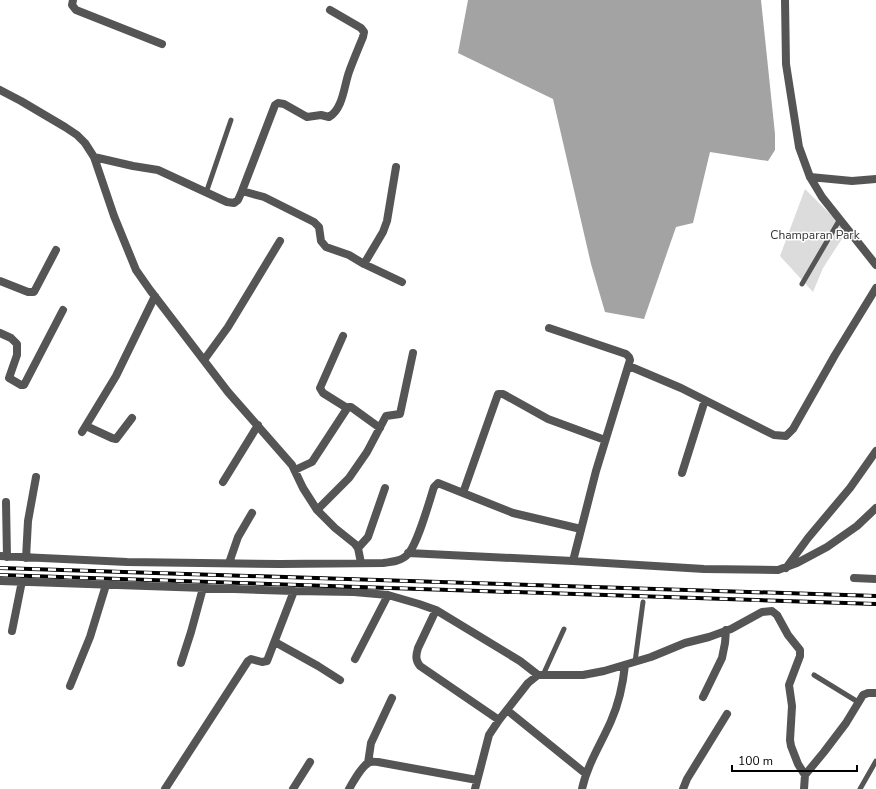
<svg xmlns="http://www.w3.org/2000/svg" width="876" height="789" viewBox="0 0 876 789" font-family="'Nunito Sans',sans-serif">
<rect width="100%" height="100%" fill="#fff"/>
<path fill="#dcdcdc" d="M805,189l42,42 -24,37 -10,24 -33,-36z"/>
<path fill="#a3a3a3" d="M468,0h293l14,134v16l-7,11 -58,-9 -17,71 -17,4 -32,92 -39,-7 -14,-48 -38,-165 -95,-46z"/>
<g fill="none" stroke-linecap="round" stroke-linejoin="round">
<path stroke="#555" stroke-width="5" d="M206,193l25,-73
M802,284l38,-65
M635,662l8,-60
M543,675l21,-46
M814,675l44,27
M860,789l16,-28"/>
<path stroke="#555" stroke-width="8" d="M73,0l-1,5 4,5 86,34
M785,0l1,64 13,83 11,30 12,20 54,68
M0,90l21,11 44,26 12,8 8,8 9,14 20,59 22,54 14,20 78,102 64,73 11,23 14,22 18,18 20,16 3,4 3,15
M94,157l39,9 25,4 69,32 7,1 4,-3 4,-9 33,-86 3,-2 6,1 23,13 14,-2 8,2c14,-8 15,-31 20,-45 4,-11 9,-23 14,-35l1,-5 -3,-4 -31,-18
M810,177l42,4 24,-2
M242,191l22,6 50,25 5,5 2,14 5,6 23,8 15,9 38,18
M364,264l19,-32 4,-11 9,-54
M0,281l28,11h6l22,-42
M549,328l77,26 3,3 1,3 -34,111 -23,90
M0,333l11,5 6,6v11l-8,23 12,7h3l39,-75
M343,336l-23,52 3,5 24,15
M204,360l24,-33 52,-86
M629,366l52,22 93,47 12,1 7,-7 42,-74 41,-67
M86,426l26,12 4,1 16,-21
M82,432l34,-56 39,-80
M295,470l17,-8 36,-55h3l29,21
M682,473l23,-73
M223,482l35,-57
M463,493l35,-99h5l45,25 57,21
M6,502l1,55
M317,510l32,-32 18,-26 19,-36 14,-2 13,-61
M358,548l10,-11 17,-49
M408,553l165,8 131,8 74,1 19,-7 30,-16 30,-21 19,-18
M0,556l127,6 153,2 103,-1c9,-1 19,-2 25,-9 10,-11 21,-52 26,-67l4,-4 75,30 68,16
M26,558l2,-37 8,-44
M229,563l9,-26 14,-24
M786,568l22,-30 42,-50 26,-37
M854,578l22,1
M0,581l294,10 60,1 34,3 31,9 17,6 84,51 18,14
M436,610l-18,38c-2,7 -3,12 2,18l79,54
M12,631l10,-50
M275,642l43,24 22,14
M355,659l33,-64
M181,663l10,-31 12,-44
M70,686l20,-49 16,-52
M703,697l19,-39 3,-15 1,-13
M507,710l79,64
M368,763l3,-20 21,-45
M165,789l83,-128 3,-2 11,3 5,-1 27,-70
M293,789l17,-27
M349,789c5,-8 11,-21 19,-26 3,-2 7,-1 10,-1l99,18
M475,789l14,-54 10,-15 29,-37 10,-8h45l21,-4 47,-14 34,-14 24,-6 22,-8 31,-17 10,-1 5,4 11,20 12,15v6l-11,29 3,21 -2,34 1,6 7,18 7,11
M582,789c5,-24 19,-45 29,-68 8,-18 12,-37 14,-56
M683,789l4,-10 40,-65
M804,789l1,-14 19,-23 22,-29 17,-28 5,-2h8"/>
<g stroke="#000" stroke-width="4">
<path id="rail" d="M0,568l876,28
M0,575l876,29"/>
</g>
<use href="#rail" stroke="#fff" stroke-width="2.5" stroke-dasharray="8" stroke-linecap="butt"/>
</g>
<g text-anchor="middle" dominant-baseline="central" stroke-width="3" stroke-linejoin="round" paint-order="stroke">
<g font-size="12" fill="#333" stroke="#fff">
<text x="815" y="235">Champaran Park</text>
</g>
</g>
<path d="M732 765v6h125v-6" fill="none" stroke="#000000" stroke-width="2"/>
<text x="738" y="765" font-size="12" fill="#000000" stroke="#ffffff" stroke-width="3" paint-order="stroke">100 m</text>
</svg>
